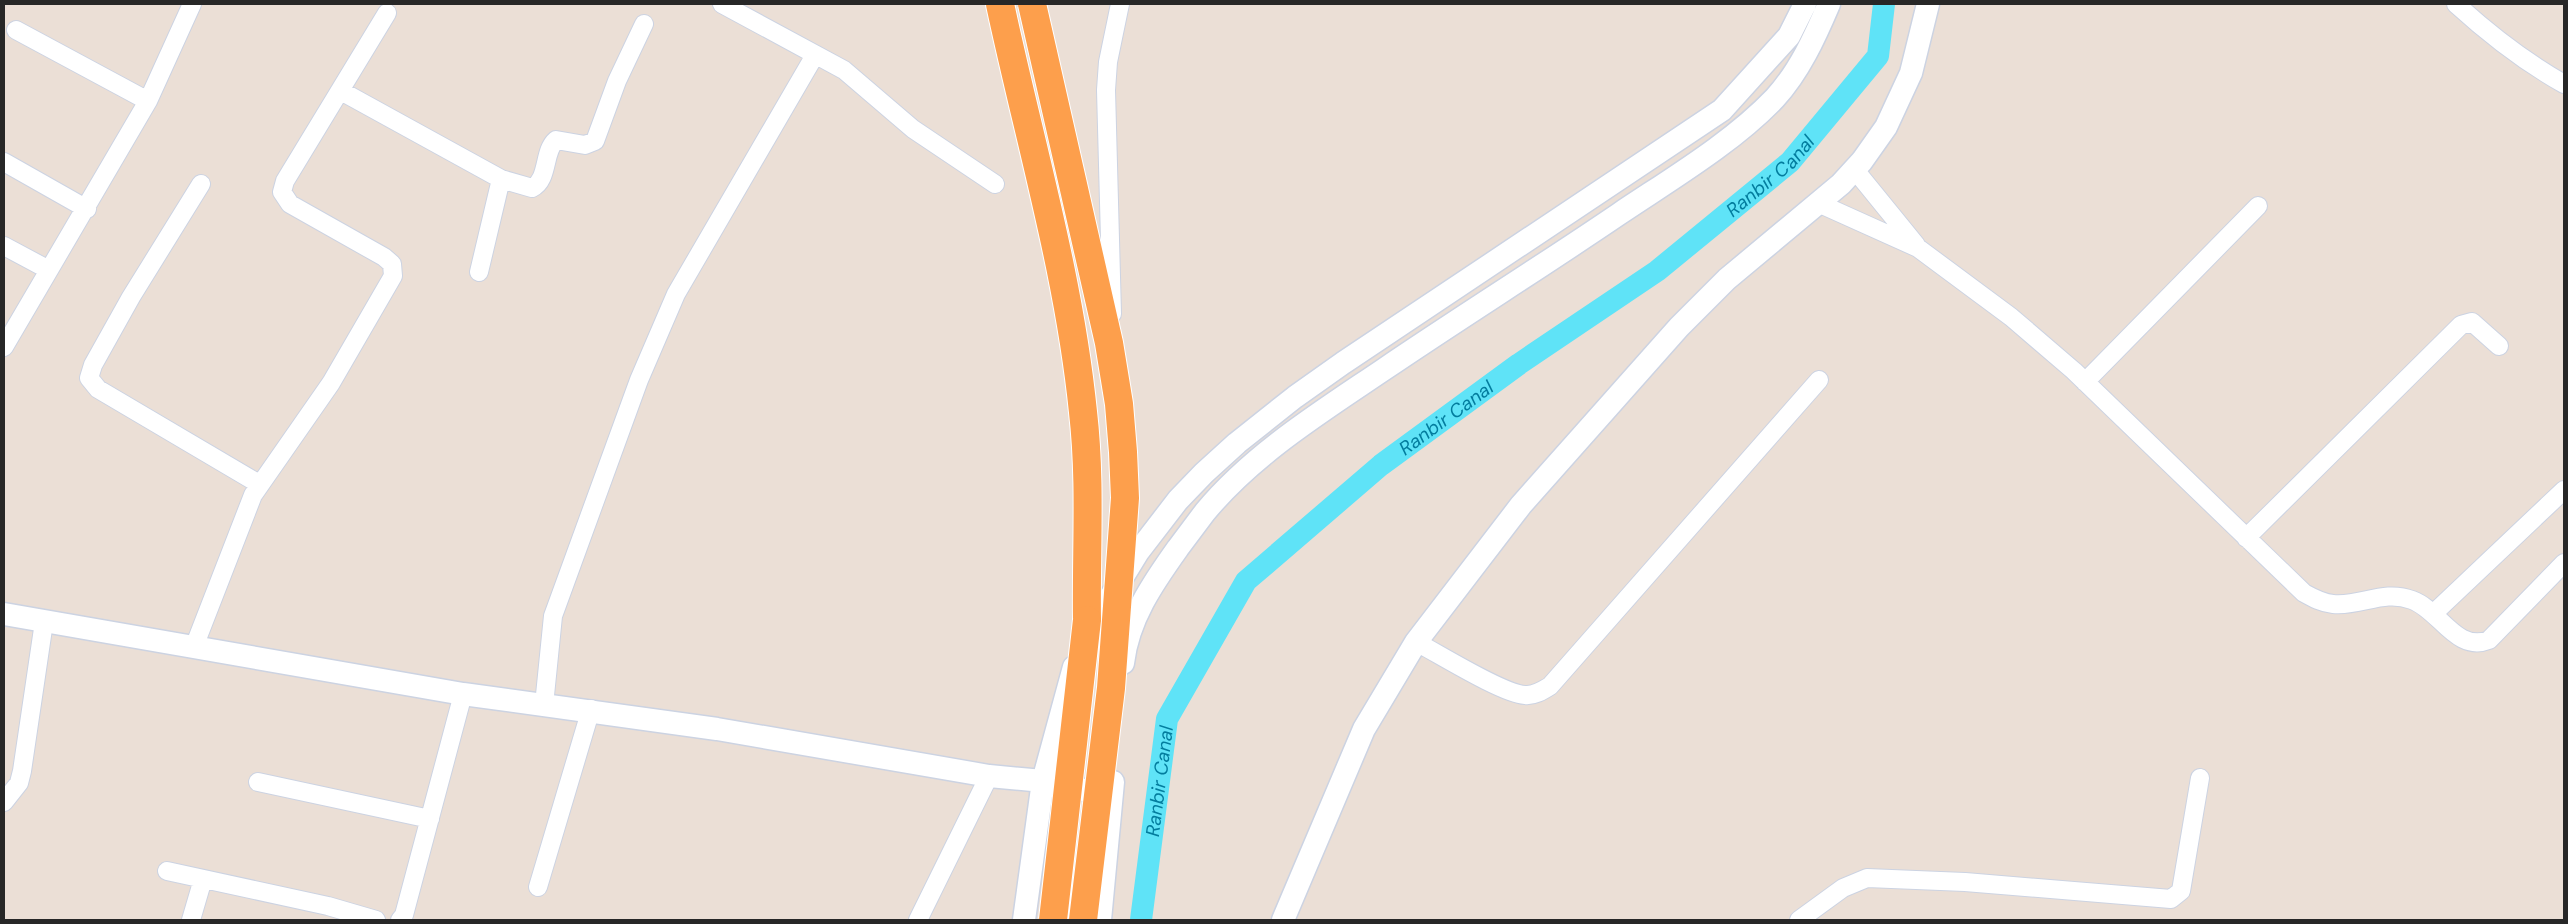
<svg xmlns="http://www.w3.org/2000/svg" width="2568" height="924" viewBox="0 0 2568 924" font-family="'DM Sans',sans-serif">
<rect width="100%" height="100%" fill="#ebdfd6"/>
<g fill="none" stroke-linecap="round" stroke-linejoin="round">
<path stroke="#5fe3f7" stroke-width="22" id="s1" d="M1141,920l26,-201 79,-138 135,-116 138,-101 138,-93 133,-109 88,-106 6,-52"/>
<g stroke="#ccd3e2" stroke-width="20">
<path id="minor" d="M722,4l122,66 69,59 82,55
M2456,4c33,30 69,58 108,80
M16,30l132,71
M341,91l160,88 31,9c17,-8 11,-37 24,-48l29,5 10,-4 22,-60 27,-57
M4,162l83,47
M1855,170l61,75
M201,184l-70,113 -38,68 -4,13 9,11 161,95
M1818,203l100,45 93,69 63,54 230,222c9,5 18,10 29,11 28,3 50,-15 79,-4 28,10 44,53 77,40l75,-77
M4,246l45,24
M479,272l22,-93
M1112,314l-6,-224 2,-28 12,-58
M4,347l144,-246 44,-97
M2085,382l173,-176
M2246,538l215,-213 11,-3 27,24
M2434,613l130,-123
M1416,642c23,12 87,52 109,53 9,1 17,-4 25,-9l269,-306
M194,647l59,-152 78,-112 62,-107 -1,-12 -8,-7 -94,-53 -8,-12 3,-11 102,-168
M544,705l9,-89 86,-236 37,-86 139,-239
M258,782l172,37
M4,802l15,-19 3,-12 22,-149
M167,871l161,35 48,14
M538,887l53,-178
M191,920l12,-41
M400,920l4,-5 59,-221
M918,920l71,-144
M1799,920l44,-32 24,-10 98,4 206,17 10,-8 1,-6 18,-107"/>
</g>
<g stroke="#ccd3e2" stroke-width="25">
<path id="tertiary" d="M4,614l459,80 254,35 272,47 54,5 68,15
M1086,637l52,-85 40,-52 26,-27 33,-30 58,-46 48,-34 379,-253 67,-74 16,-32
M1123,663c5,-44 30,-80 55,-115 9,-12 18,-24 27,-36 48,-58 116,-100 178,-142 78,-53 158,-103 236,-156 52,-35 113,-71 156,-116 24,-26 40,-61 54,-94
M1024,920l19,-139 31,-114
M1100,920l13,-138
M1283,920l81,-191 52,-87 105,-137 158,-178 48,-48 114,-95 21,-23 24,-34 25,-54 17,-69"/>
</g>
<g stroke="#fff" stroke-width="30">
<path id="trunk" d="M1000,4c29,136 69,269 83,408 8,69 3,138 4,208"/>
</g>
<use href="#minor" stroke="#fff" stroke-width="18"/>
<use href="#tertiary" stroke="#fff" stroke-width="22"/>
<use href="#trunk" stroke="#fd9f4c" stroke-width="28"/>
<g stroke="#fff" stroke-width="30" stroke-linecap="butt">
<path id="trunk-bridge" d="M1032,4l77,339 10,61 4,48 2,46 -14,190 -28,232
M1053,920l34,-300"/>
</g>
<use href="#trunk-bridge" stroke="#fd9f4c" stroke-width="28"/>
</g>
<g text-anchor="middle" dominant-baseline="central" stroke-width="4" stroke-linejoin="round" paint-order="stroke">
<g font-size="19" font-style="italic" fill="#037d9e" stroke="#fff">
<text stroke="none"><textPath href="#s1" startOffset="1025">Ranbir Canal</textPath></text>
<text stroke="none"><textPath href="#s1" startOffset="620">Ranbir Canal</textPath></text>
<text stroke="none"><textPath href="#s1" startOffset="140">Ranbir Canal</textPath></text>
</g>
</g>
<rect width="2568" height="924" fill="none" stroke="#272727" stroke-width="10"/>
</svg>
